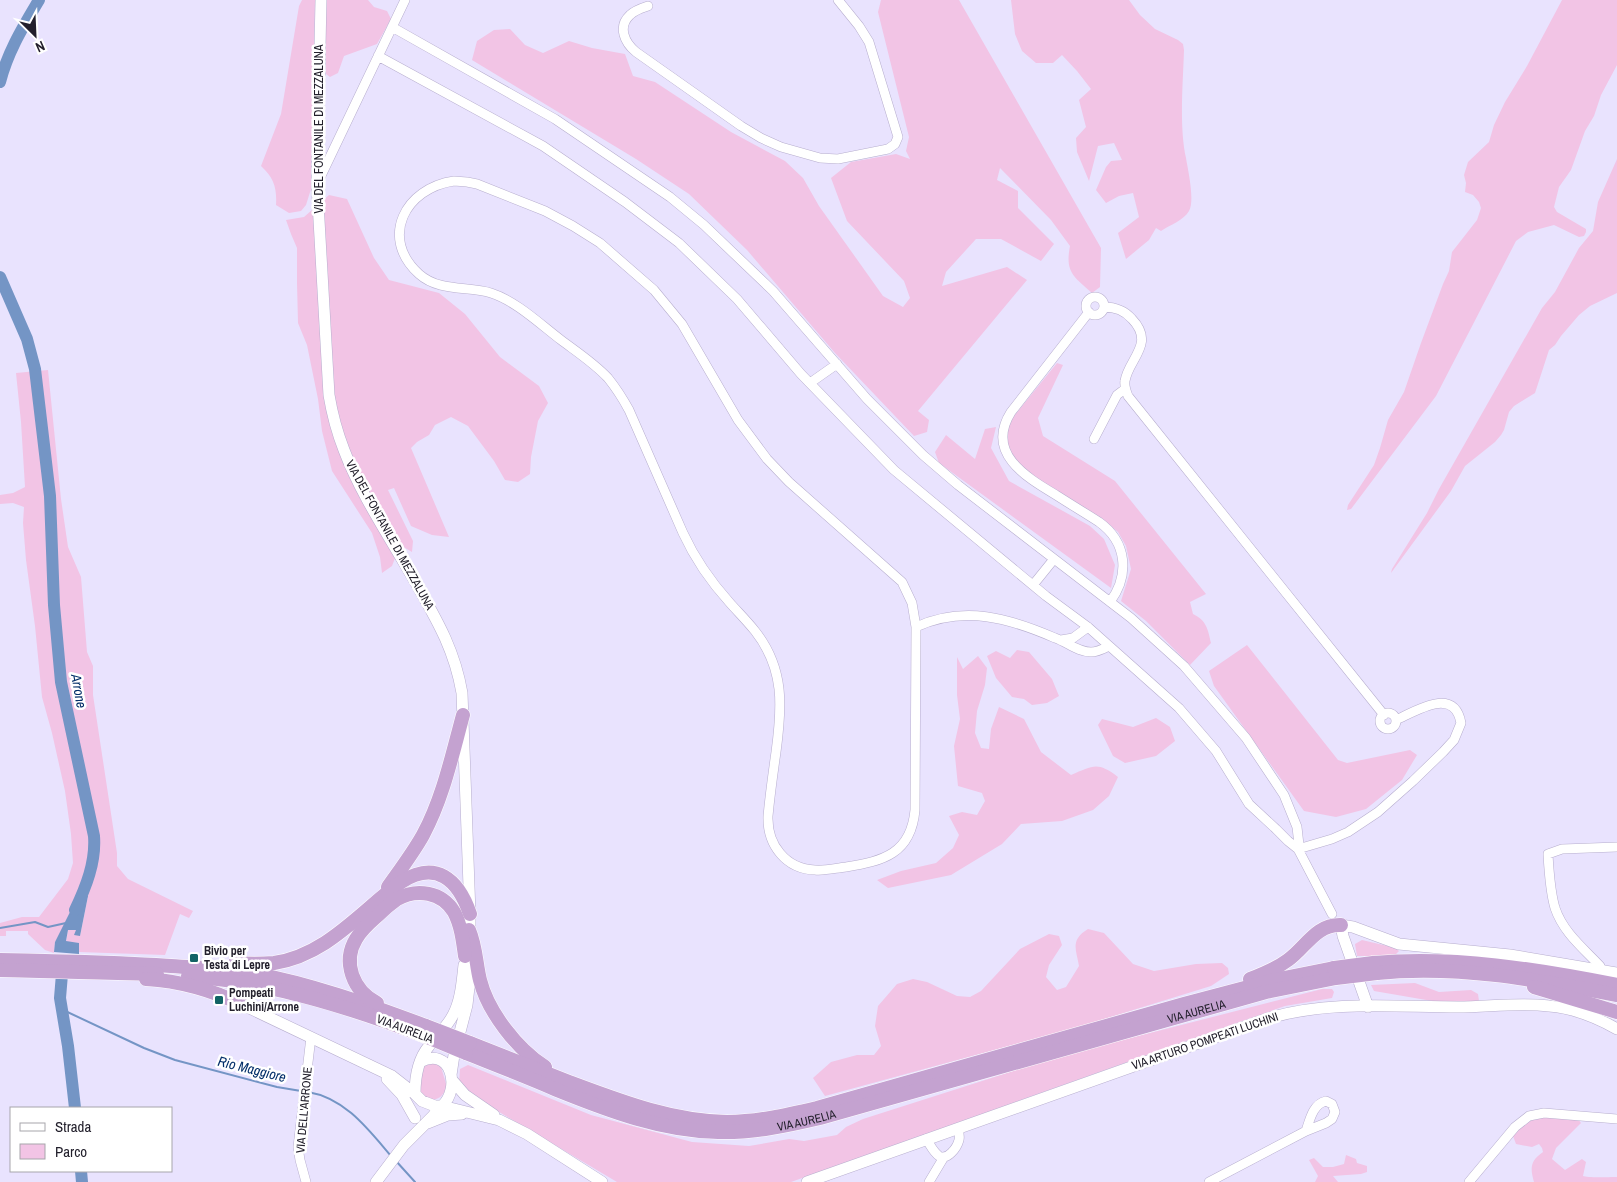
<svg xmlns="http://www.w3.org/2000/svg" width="1617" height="1182" viewBox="0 0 1617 1182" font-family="'Archivo Narrow',sans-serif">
<rect width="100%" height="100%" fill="#e9e3fe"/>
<path fill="#f2c4e5" d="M302,0h13l-4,189 -5,16 -5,6 -12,2 -13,-8c1,-17 -2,-27 -15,-39l20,-52 18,-108z
M325,0h43l6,7 13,4 4,8 -14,25 -33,12 -6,17 -8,4 -4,-3z
M881,0h78l142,248 -1,39 -8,6c-19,-17 -27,-21 -22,-47l-19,-26 -51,-52 -3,12 21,11v17l36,36 -13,17 -40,-22h-25l-30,33 -4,14 65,-19 20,13 -109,131 11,9 -2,12 -13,4 -79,-83 -88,-103 -58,-56 -53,-35 -164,-99 5,-19 17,-11 16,-1 15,16 18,8 26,-12 23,7 33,6 8,22 22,6 76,50 54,29 18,17 16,28 64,90 20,11 7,-9 -6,-17 -57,-60 -16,-43 20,-16 45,-8 14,5 -4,-8 3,-14 -31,-125z
M1011,0h118l11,15 15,14 23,11 5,4 1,6c-1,33 -5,77 2,108 2,12 9,43 3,53 -5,9 -19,14 -28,20l-5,-3 -7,12 -23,19 -8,-26 21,-16 -6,-24 -14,3 -13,7 -10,-13 10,-23 5,-6 11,-1 -8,-17 -16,3 -9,35 -12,-29 -1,-14 10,-11 -7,-27 12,-11 -14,-18 -15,-16 -9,8h-17l-14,-12 -7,-17z
M1562,0h55v65l-16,30 -7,21 -9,15 -14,39 -12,17 -5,20 3,5 29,17v3l-2,4 -5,1 -25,-12 -26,7 -12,9 -80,155 -85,113 -4,1 1,-5 26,-40 6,-17 8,-28 16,-28 17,-49 22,-59 6,-13 3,-19 25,-32 4,-12 -2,-6 -6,-7 -8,-3 1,-9 -2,-8 4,-13 21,-20 5,-17 11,-23 22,-36z
M1617,159v134l-27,13 -11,9 -18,21 -6,9 -6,5 -14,43 -21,13 -5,6 -5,18 -3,5 -6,7 -30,24 -14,25 -60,82 1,-4 35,-56 12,-24 103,-181 13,-16 24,-44 14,-17 5,-29z
M329,195l18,4 27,59 15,22 50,13 26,21 35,43 39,29 9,17 -10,18 -7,36 -1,17 -12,8 -13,-2 -11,-19 -26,-35 -17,-9 -16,8 -6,10 -12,7 -6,6 38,89 -17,-2 -21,-9 -17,-38 -6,2 25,51 -1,11 -12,-7 -8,21 -10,7 -2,-16 -8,-24 -40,-62 -10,-40 -4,-32 -11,-54 -9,-22 -1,-40v-35l-6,-14 -5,-14 18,-3z
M1057,363l6,2 -25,53 5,18 72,45 91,113 -16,8 3,12c13,6 15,15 18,29l-21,22 -44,-44 -25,-20 10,-32 -5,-23 -8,-14 -14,-12 -78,-48 -16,-19 -4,-16 3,-15z
M48,370l13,129 7,48 13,30 6,75 6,14v29l24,158v13l11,13 65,32 -4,7 -9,-4 -15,41 -86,-3v-9l-13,-1 2,-12 9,-1 3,7 8,-40 -33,46 -1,11 -9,-3 -17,-16v-3h-22v5h-6v-13l22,-6h17l29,-38 5,-16 -2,-29 -6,-43 -13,-58 -10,-36 -7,-71 -9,-66 -3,-37 1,-16 -11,-4 -13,1v-9l13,-2 12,-6 -4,-65 -5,-49z
M996,427l-5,21 18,33 81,45 14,13 11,26 -4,23 -172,-125 -4,-11 11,-17 29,24 10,-30z
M1247,645l91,115 9,3 63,-13 7,5 -15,25 -36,29 -30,8 -32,-6 -90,-125 -5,-15z
M1017,650l12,2 23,27 7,17 -12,7 -15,2 -8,-6 -12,-2 -16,-19 -9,-22 9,-5 14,7z
M978,656l9,12 -2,17 -8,26 -2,22 6,15 8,1 2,-20 8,-22 25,12 17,33 30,23c22,-9 26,-14 47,2l-9,19 -16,14 -31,11 -41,3 -19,20 -51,31 -63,13 -11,-8 24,-9 35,-8 17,-15 6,-13 -10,-19 13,-4 15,3 8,-14 -3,-8 -24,-7 -4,-40 6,-27 -3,-24v-38l6,12z
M1156,718l14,9 5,14 -19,15 -31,7 -12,-7 -15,-31 4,-6 31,8z
M1088,929l16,4 29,31 21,7 42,-7 26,-1 6,5 1,6 -18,12 -136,42 -250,68 -12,-18 18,-16 26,-7h17l7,-9 -6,-20 3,-20 19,-22 16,-5 14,3 30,14 13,1 11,-6 39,-42 29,-15 10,2 3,9 -13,20 -3,12 11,13 9,-3 13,-21c-3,-17 -9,-26 9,-37z
M1362,940l34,8 3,3 -5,5h-37l-2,-12z
M1415,983l24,9 32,-2 7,4 1,7 -41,1 -64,-11 -3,-6z
M1322,989h10l2,3 -2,6 -47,8 -494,176h-174l-148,-88 -10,-10 1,-15 8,-4 123,50 101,27 57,4 40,-7 15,2 33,-6 9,-8 17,-8 197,-63z
M433,1062l8,5 6,20c-4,9 -8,13 -18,13l-9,-7 1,-25z
M1536,1117l42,2 3,4 -25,25 -4,11 13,11 17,-11 4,3 -3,14c4,2 26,1 34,1v5h-83c-4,-14 -4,-21 9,-30l-1,-4 -3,-4 -7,3 -16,-3 -3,-8 8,-9z
M1346,1155l10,4 1,4 10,3v6l-6,2 -28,2 5,6h-23l3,-6 -9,-16 5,-2 9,9h10l11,-3z"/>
<path fill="#7495c5" d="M79,894l9,2 -8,40 -6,-1 2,-5h-8l-2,11 13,2v11l-25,-2 1,-10z"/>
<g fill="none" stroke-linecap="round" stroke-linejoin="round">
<path stroke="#7495c5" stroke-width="2" d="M0,928l35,-6 13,5 18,-4
M61,1009l83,39 31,12 102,27 24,4
M308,1092c37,6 60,37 83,64
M396,1161l19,21"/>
<path stroke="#7495c5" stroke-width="12" d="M0,82c8,-31 23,-55 39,-82
M0,277l27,62 8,30 15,127 4,109 7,77 33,154c2,26 -8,51 -19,74
M63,962l-3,36 8,48 7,62
M81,1171l1,11"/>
<g stroke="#b7aece" stroke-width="10">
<path id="minor" d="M648,6c-6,2 -13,4 -18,9 -13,12 -5,28 6,37l105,74 20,12 20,9 39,11 18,1 50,-10 7,-5 3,-7 -29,-95 -10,-16 -21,-26
M392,27l163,92 115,78 34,28 69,66 94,108 56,56 35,30 173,133 53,48 62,72 38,57 13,32 2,18 -1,4 34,65
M378,56l165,90 82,56 54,41 58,56 64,75 93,96 152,126 42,31 91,81 37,43 33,53 27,25 12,12 10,8 34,-10 16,-7 30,-20 35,-31 30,-29 11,-12 7,-17c-7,-37 -45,-12 -65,-3
M454,181l13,1 10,2 68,27 28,15 27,17 54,47 28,34 56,96 29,39 22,23 113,100 10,21 4,24 -1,183c-4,44 -32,51 -69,57 -10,1 -21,4 -31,3 -29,-1 -48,-25 -47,-54 2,-21 5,-43 8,-64 6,-45 9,-83 -21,-121 -8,-10 -17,-19 -25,-28 -19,-21 -35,-44 -47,-70l-54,-123c-6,-11 -13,-22 -21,-32 -14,-15 -31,-26 -47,-38 -21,-16 -45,-39 -70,-47 -23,-7 -52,-1 -72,-19 -40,-36 -14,-86 35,-93z
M318,182l87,-182
M1086 306a9 9 0 1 1 18 0a9 9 0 1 1-18 0Z
M1104,307c11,0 21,4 28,12 24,25 -4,40 -7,62 -1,5 1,10 3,15l256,319
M1089,312l-78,100c-26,41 15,65 45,83 14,9 29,18 43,27 28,20 31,53 11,80
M810,383l27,-19
M1094,439l23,-44 8,-6
M1033,585l21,-26
M916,627c48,-22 93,-9 139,11 12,4 23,14 36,14 7,0 12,-3 18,-6
M1061,640l12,-2 15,-11
M1380 721a8 8 0 1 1 16 0a8 8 0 1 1-16 0Z
M1601,970l-1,-4c-17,-18 -37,-34 -45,-58 -5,-17 -6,-36 -7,-54l14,-5 55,-2
M926,1139c4,5 7,13 13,17 8,5 18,-8 20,-16 1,-4 0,-8 -1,-12
M306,1182l-6,-22 -2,-13 13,-110
M929,1182l15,-25
M1209,1182l97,-51 20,-8 6,-4 3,-7 -3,-8 -6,-3c-13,3 -16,18 -20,30
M1469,1182l46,-55 14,-11 15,-3 73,6"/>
</g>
<g stroke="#b7aece" stroke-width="12">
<path id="tertiary" d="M321,0l-4,185 12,210c3,18 8,37 15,55 17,45 45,86 69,128 22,39 41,69 49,115l8,221v64l-3,27 -13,50 -3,20
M243,1005l149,71 23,18 7,7 13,5h7c20,-19 8,-60 -22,-44
M1368,1007l-25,-71 -2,-11 12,2 46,17 111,11 107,18
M387,1079l15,16 13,23
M452,1080l13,15 29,20
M415,1094c0,-17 3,-35 14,-48 8,-11 18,-19 24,-31 8,-15 9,-33 11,-50
M442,1106l57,14 28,14 75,48
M428,1123l20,-8 14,-1
M376,1182l28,-37 29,-29 6,-9
M807,1182l462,-164c61,-18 127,-11 189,-11 30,0 61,-5 91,-1 25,2 47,11 68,23"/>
</g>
<g stroke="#fff" stroke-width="15">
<g id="trunk">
<path d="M388,887c12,-17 25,-34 35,-52 20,-37 29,-80 40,-120"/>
<path d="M469,930c7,16 7,34 11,50 8,32 37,69 65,87"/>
<path d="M0,960c57,1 114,2 171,6 26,2 51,2 76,6 62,11 120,32 179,54"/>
<path d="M235,963c13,1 26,1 39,0 53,-8 86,-51 127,-81 35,-22 57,-3 69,32"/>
<path d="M1373,963c83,-7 163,6 244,22"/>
<path d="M0,970l157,4"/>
<path d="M1377,973c82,-8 160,7 240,22"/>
<path d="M188,976c82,6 161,31 237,60"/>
<path d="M146,979c35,2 66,11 97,26"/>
<path d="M1250,979c13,-5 26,-10 38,-19 18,-13 28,-36 53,-35"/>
<path d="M1534,987l83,25"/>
<path d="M377,1003c-24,-12 -35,-41 -21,-64 5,-9 13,-16 21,-23 6,-6 13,-12 20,-17 20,-11 45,-7 57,13 7,13 9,29 11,44"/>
<path d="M470,1043c33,13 66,26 99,39 51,19 102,39 158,40 30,0 60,-7 90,-14l367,-104 95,-25 55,-11"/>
<path id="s1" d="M466,1053c30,12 61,24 91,37 52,21 105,41 161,42 35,1 68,-6 102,-14l446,-126 70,-14"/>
</g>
</g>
<use href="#minor" stroke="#fff" stroke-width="9"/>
<use href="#tertiary" stroke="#fff" stroke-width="11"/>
<use href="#trunk" stroke="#c4a2d0" stroke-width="14"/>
<g stroke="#fff" stroke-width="15" stroke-linecap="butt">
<path id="trunk-bridge" d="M1334,968l39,-5
M1336,978l41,-5
M426,1026l44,17
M425,1036l41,17"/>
</g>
<use href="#trunk-bridge" stroke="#c4a2d0" stroke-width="14"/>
</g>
<g fill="#126365" stroke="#fff" stroke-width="2">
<rect x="189" y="953" width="10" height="10" rx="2.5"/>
<rect x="214" y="995" width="10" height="10" rx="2.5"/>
</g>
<g text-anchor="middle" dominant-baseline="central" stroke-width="5" stroke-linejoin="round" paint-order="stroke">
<g font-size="12" fill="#23202c" stroke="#fff">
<text transform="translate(319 129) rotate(-90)">VIA DEL FONTANILE DI MEZZALUNA</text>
<text transform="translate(390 535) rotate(61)">VIA DEL FONTANILE DI MEZZALUNA</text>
<text stroke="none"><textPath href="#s1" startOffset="760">VIA AURELIA</textPath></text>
<text transform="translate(405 1029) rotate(21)">VIA AURELIA</text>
<text transform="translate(1205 1041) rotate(-19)">VIA ARTURO POMPEATI LUCHINI</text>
<text transform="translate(304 1110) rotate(-85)">VIA DELL'ARRONE</text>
<text stroke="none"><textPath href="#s1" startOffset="355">VIA AURELIA</textPath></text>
</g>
<g font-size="12" font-weight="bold" fill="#23202c" stroke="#fff" text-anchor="start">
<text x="204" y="951">Bivio per<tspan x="204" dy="14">Testa di Lepre</tspan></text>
<text x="229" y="993">Pompeati<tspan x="229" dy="14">Luchini/Arrone</tspan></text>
</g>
<g font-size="14" font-style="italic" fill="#032f69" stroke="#fff">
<text transform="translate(79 691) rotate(80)">Arrone</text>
<text transform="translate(252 1069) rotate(14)">Rio Maggiore</text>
</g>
</g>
<rect x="10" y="1107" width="162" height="65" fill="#ffffff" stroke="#a7a6ab"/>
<rect x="20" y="1123" width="25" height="8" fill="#ffffff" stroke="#a7a6ab"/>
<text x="55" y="1132" font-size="15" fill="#23202c">Strada</text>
<rect x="20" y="1144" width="25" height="15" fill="#f2c4e5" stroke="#a7a6ab"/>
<text x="55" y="1157" font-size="15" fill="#23202c">Parco</text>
<g transform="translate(35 35) rotate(156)" stroke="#ffffff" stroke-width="4" paint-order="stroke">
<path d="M0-4L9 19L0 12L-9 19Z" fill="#23202c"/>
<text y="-8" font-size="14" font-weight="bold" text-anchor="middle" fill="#23202c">N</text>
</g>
</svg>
